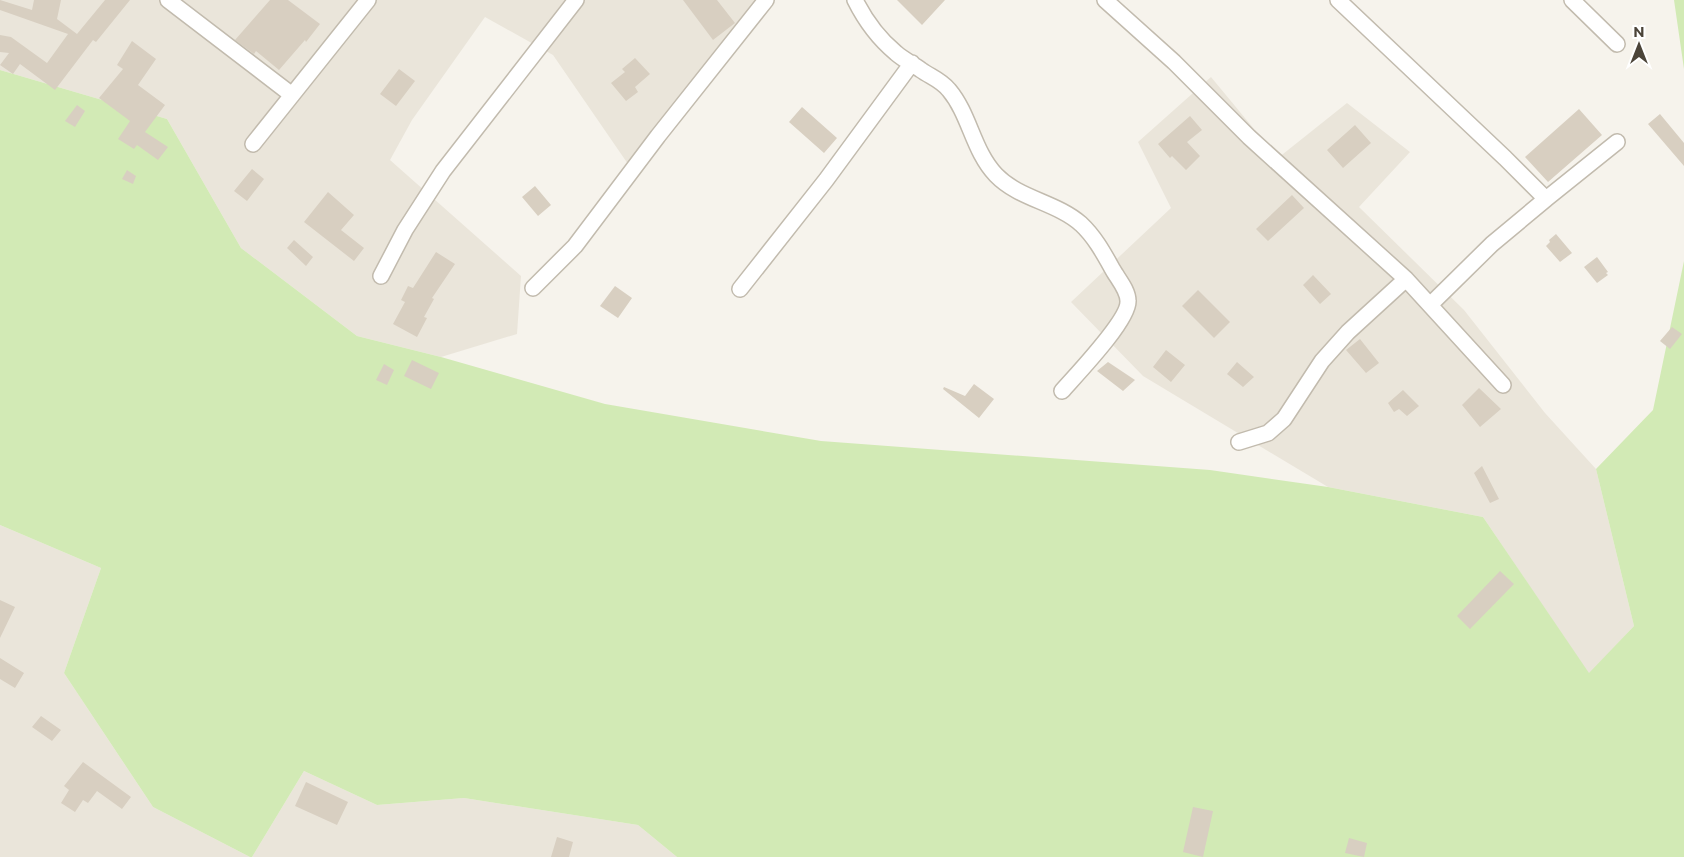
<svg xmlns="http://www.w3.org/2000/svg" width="1684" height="857" viewBox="0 0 1684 857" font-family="Montserrat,sans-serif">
<rect width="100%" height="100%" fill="#f6f3ec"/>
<path fill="#eae5da" d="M0,0h773l-145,164 -75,-109 -68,-38 -73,103 -22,40 131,116 -4,58 -76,23 -84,-21 -116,-88 -74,-129 -167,-49z
M1211,77l67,81 69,-55 63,49 -51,55 105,103 81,103 51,56 38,157 -45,48 -106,-157 -155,-30 -185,-111 -72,-74 100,-94 -33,-66z
M0,525l101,43 -37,105 89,134 97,50h-250z
M304,771l73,34 87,-7 174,27 39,32h-425z"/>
<path fill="#d2eab5" d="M1674,0h10v69z
M0,70l167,49 74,129 116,88 84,21 164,47 216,37 389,29 118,17 155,30 106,156 45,-47 -38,-157 57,-59 31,-149v596h-1007l-39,-32 -174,-27 -87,7 -73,-34 -52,86h-2l-97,-50 -89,-134 37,-105 -101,-43z"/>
<path fill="#d8cfc1" d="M0,0l32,10 2,-10h27l-4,19 20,15 28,-34h25l-34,42 -3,-2 -38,50 -35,-26 -7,10 -13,-9 9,-12 -9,-1v-17l11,2 36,26 21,-29 -68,-24z
M270,0h18l32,24 -14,18 -1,-2 -26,30 -23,-19 -2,3 -19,-14z
M683,0h34l18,23 -22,17z
M897,0h48l-23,25z
M132,41l24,18 -18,26 27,20 -20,27 23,15 -10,13 -21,-15 -3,4 -16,-10 12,-18 -31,-23 24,-29 -6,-4z
M635,58l15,16 -15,13 3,5 -12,9 -15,-18 14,-11 -3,-3z
M399,69l16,12 -19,25 -16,-12z
M77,105l8,6 -10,16 -10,-6z
M802,107l35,31 -13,15 -35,-31z
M1579,109l23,26 -54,47 -23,-25z
M1660,114l24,29v23l-36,-42z
M1190,116l12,14 -15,12 13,14 -14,14 -14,-14 -2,2 -12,-14z
M1355,125l16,18 -28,25 -16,-18z
M252,169l12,10 -17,22 -13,-10z
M127,170l9,6 -3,8 -11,-5z
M535,186l16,19 -13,11 -16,-19z
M328,192l26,23 -13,15 23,18 -10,13 -50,-39z
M1292,195l12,13 -36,33 -12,-12z
M1556,234l16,19 -12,9 -14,-16 4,-4 -1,-2z
M294,240l19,17 -7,9 -19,-18z
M436,252l19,12 -23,34 2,1 -10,18 3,1 -10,19 -24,-13 12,-22 -4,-2 7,-14 5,2z
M1597,257l11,15 -2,1 2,2 -11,8 -13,-16z
M1313,275l18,19 -11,10 -17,-19z
M615,286l17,12 -14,20 -18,-12z
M1198,290l32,32 -16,16 -32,-32z
M1672,327l10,7 -12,15 -10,-8z
M1360,339l19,24 -13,10 -20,-23z
M1166,350l19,15 -14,17 -18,-15z
M412,360l27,13 -8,16 -27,-13z
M1108,362l27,18 -12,11 -26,-20z
M1237,362l17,15 -11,10 -16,-13z
M384,364l10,6 -7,15 -11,-5z
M974,384l20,15 -15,19 -36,-29 1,-2 21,9z
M1479,388l22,21 -21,18 -18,-22z
M1403,390l16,16 -12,10 -8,-7 -5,3 -6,-9z
M1482,466l17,33 -9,4 -16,-30z
M1500,571l14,13 -44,45 -13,-13z
M0,600l15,7 -15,31z
M0,658l24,15 -9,15 -15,-9z
M41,716l20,14 -9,11 -20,-14z
M83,762l48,35 -9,12 -25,-18 -9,12 -5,-3 -8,12 -14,-9 8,-13 -5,-4z
M306,782l42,20 -11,23 -42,-19z
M1193,807l20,4 -10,46 -20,-5z
M557,837l16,5 -4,15h-18z
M1349,838l18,5 -3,14 -19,-4z"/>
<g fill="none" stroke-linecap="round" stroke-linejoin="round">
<g stroke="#c2bbae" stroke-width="18">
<path id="minor" d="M168,0l124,95
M855,0c10,20 24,39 41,53 8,7 17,11 25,17 10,7 20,10 28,20 21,25 24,61 47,85 23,24 60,27 85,49 14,13 23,30 32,46 5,9 15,20 15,31 1,19 -52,74 -66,90
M1105,0l69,62 75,75 157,142 97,106
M1338,0l167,158 41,41 71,-57
M1572,0l45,44
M253,144l115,-144
M381,276l24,-46 38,-59 133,-171
M533,288l42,-42 83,-110 108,-136
M740,289l86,-109 86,-117
M1430,305l62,-61 54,-45
M1239,442l29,-9 16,-14 38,-58 26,-29 58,-53"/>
</g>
<use href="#minor" stroke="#fff" stroke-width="15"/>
</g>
<g transform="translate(1639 45)" stroke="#ffffff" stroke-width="4" paint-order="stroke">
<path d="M0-4L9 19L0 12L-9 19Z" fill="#4b4439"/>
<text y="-8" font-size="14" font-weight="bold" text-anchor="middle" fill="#4b4439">N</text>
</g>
</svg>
